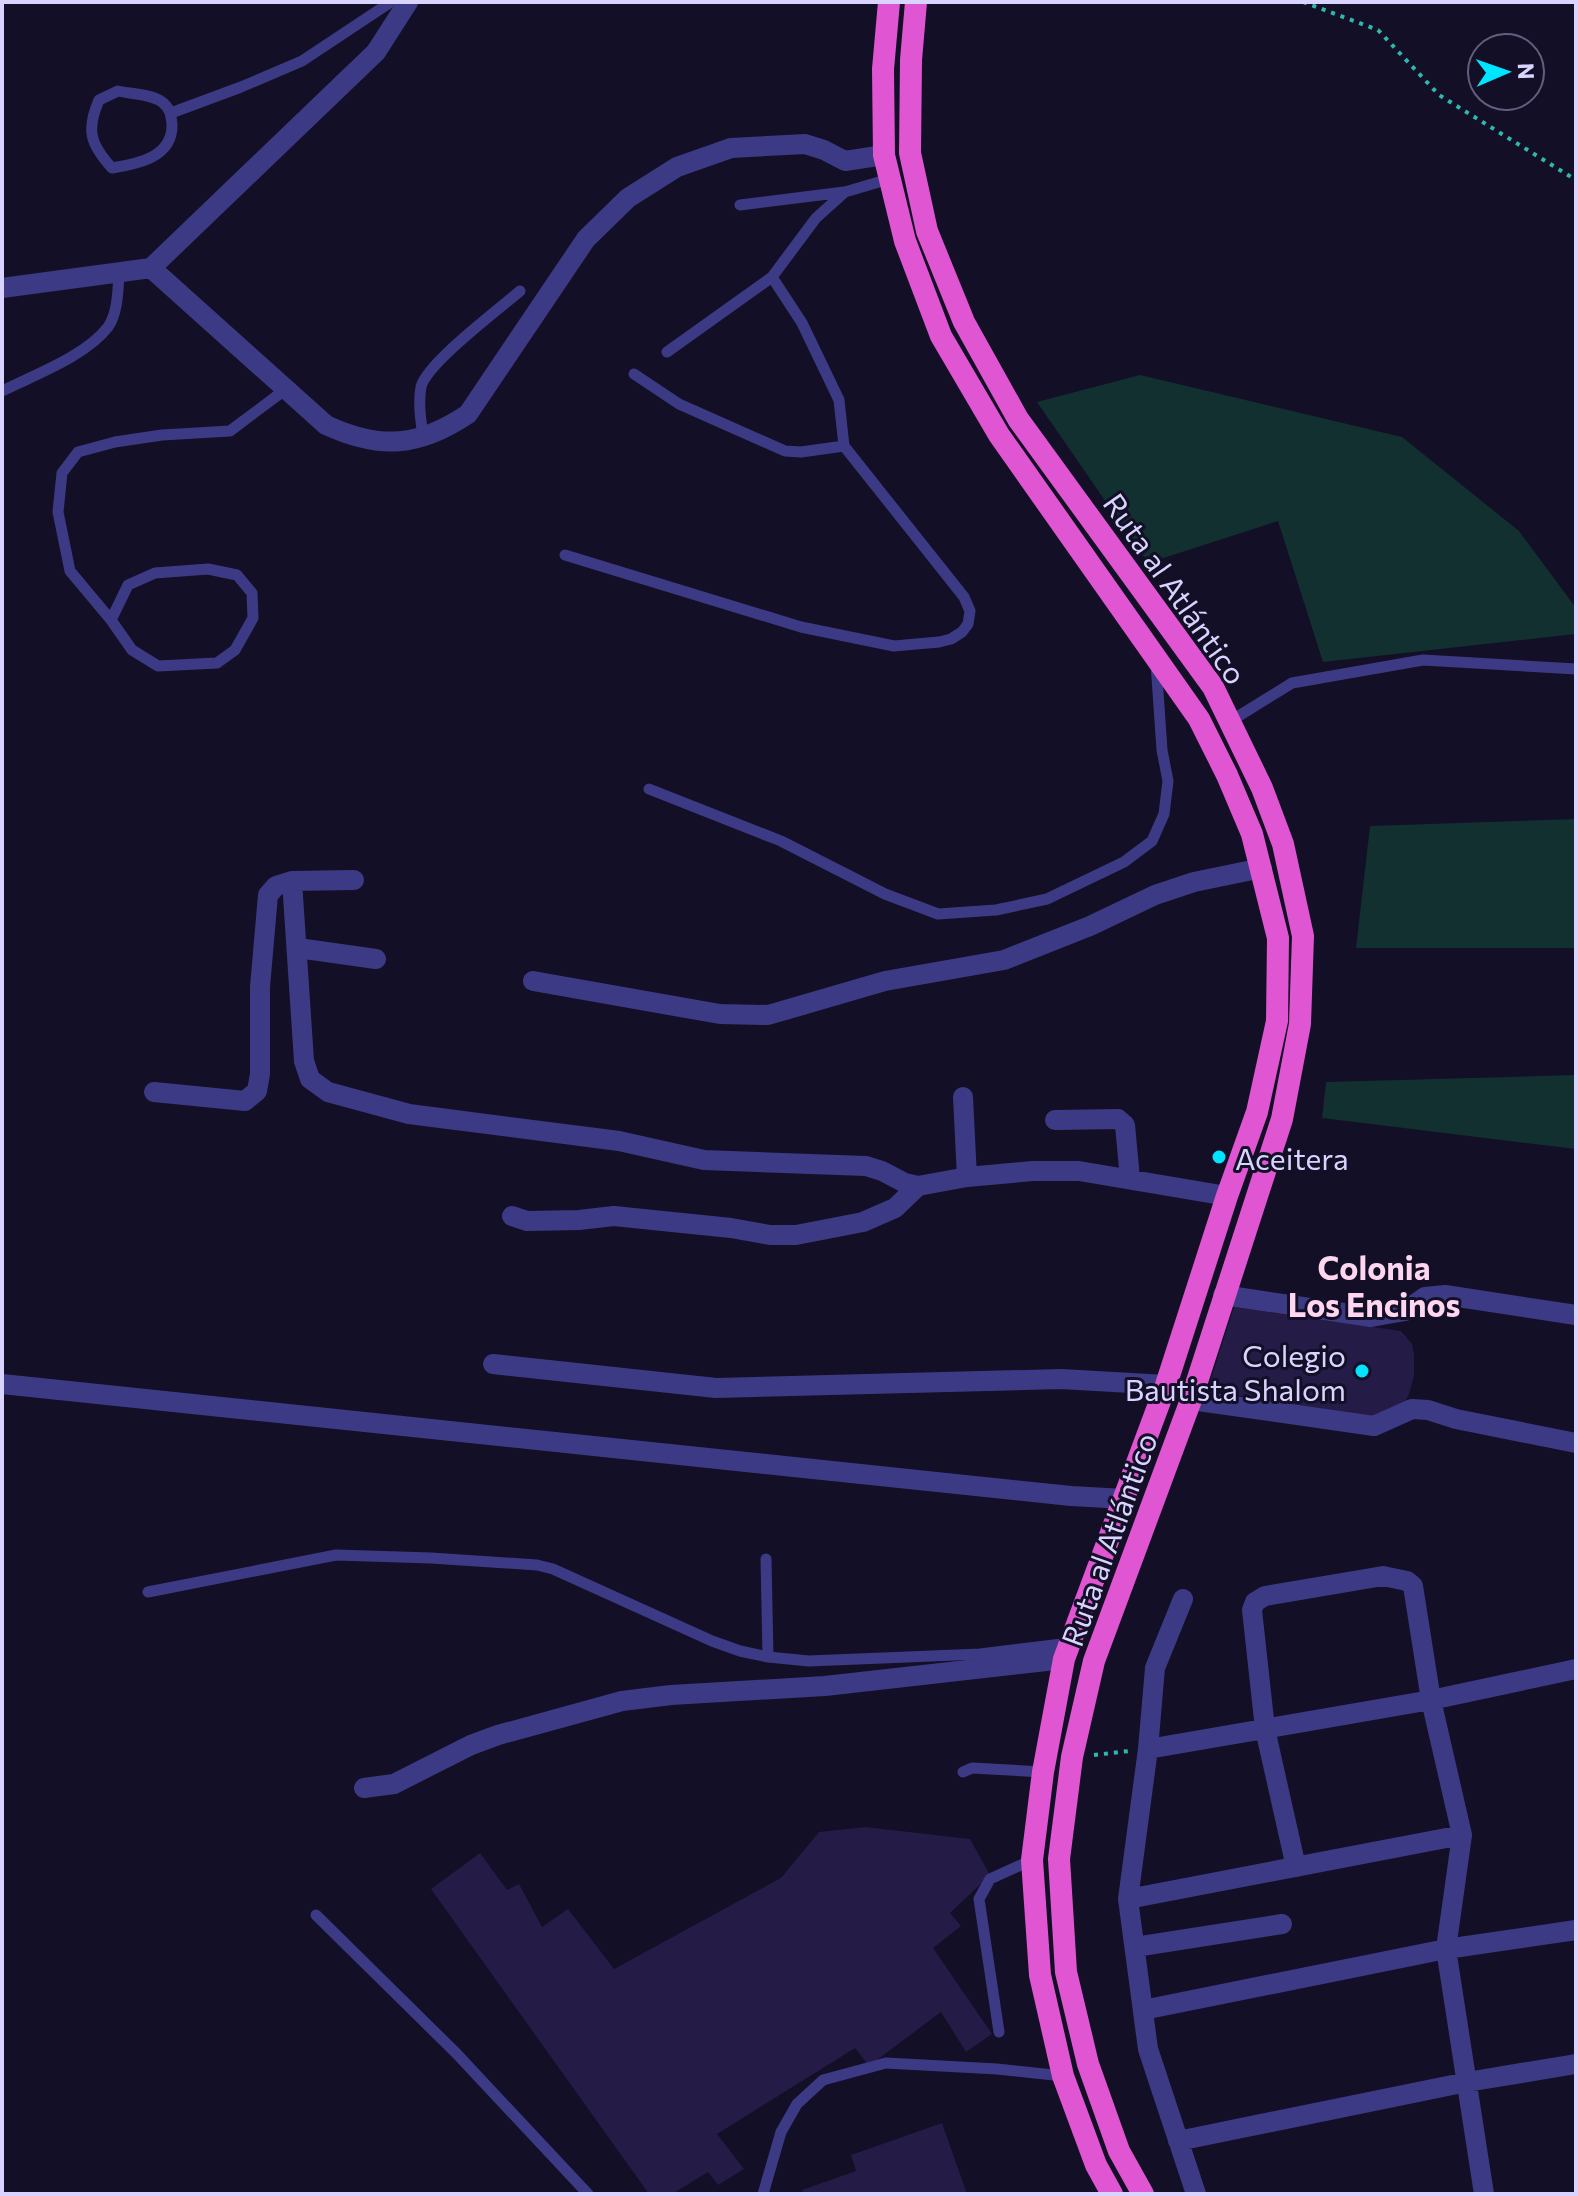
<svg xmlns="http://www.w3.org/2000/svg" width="1578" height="2196" viewBox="0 0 1578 2196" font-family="Commissioner,sans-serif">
<rect width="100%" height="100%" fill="#130f26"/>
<path fill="#12302f" d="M1140,375l262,62 117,94 57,77v26l-253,28 -45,-141 -130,42 -111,-161z
M1576,819v129h-220l14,-122z
M1576,1075v74l-254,-31 4,-36z"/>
<path fill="#241b47" d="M1234,1307l167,24 11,13 2,11v21l-5,18 -4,8 -25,19 -80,-10 -92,-23z
M865,1827l105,12 20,36 -40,38 11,13 -28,22 59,86 -26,18 -25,-40 -72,54 -14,-18 -138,86 27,35 -26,16 -10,-13 -36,22h-23l-218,-305 49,-36 27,37 12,-6 23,43 26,-18 46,60 167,-91 38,-46z
M942,2123l25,71h-164l-1,-4 54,-19 -5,-16z"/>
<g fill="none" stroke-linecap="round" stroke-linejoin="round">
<path stroke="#2fb8b0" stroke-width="4" stroke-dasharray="4 6" stroke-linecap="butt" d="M1303,2l75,28 61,65 137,85
M1094,1755l35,-4"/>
<path stroke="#3d3a85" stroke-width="11" d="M118,91c13,3 34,3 44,11 8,6 9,13 10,22 1,33 -34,40 -60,44 -22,-24 -26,-38 -13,-68z
M171,113l70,-26 61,-26 89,-59
M740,205l104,-13
M667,352l105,-75 44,-59 29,-26 44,-13
M634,374l45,30 106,47 16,1 43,-6
M2,391c32,-16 84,-35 106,-64 10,-14 10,-38 11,-54
M423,437c-2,-16 -5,-33 -2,-50 5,-23 78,-78 99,-96
M565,555l236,72 93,19 45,-4 12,-3 11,-7 6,-8 2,-13 -6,-14 -120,-151 -5,-46 -37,-77 -30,-46
M111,620l17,-35 27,-12 53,-4 29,6 15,18 1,25 -18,32 -18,13 -59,3 -26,-16 -21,-30 -41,-49 -12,-59 4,-39 16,-21 37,-10 47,-7 68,-4 56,-42
M1229,722l63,-39 131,-23 153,9
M649,789l132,52 104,53 53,20 58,-4 51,-11 77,-37 28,-21 12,-27 4,-33 -6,-31 -6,-87
M766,1559l2,98
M148,1592l188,-37 95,3 106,7 16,4 159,72 28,10 28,6 41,4 171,-7 90,-11
M963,1772l9,-4 71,4
M316,1915l140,138 132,141
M999,2032l-20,-133 11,-20 42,-19
M763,2194l18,-62 16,-28 26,-24 63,-17 111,6 66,7"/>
<path stroke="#3d3a85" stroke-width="20" d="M151,268l175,157c54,25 93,22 142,-11l118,-175 42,-41 49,-31 54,-19 74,-4 19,6 21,11 39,-6
M2,288l149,-20 225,-216 32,-50
M292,881l62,-1
M298,948l78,11
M533,981l187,33 48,1 117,-34 119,-21 86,-34 65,-31 39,-13 68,-14
M154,1092l91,9 12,-10 3,-17v-87l8,-92 8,-9 16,-5 12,180 6,18 18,13 81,22 210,27 85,19 162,6 16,5 23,12 13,3 49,-9 66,-6h46l148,25
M963,1097l4,80
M1055,1120l63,-1 7,6 5,54
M512,1216l15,5 52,-1 35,-4 117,12 39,7h26l67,-13 32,-14 23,-22
M1223,1295l148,22 34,-6 20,-14 20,-2 131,20
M493,1364l223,24 345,-9 105,6
M2,1384l1069,112 54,3
M1191,1400l183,26 38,-17 16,1 28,9 120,24
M1183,1599l-28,69 -7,81 -20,150 20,150 48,145
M1148,1749l283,-49 145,-31
M364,1788l30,-4 77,-39 27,-10 124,-34 49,-6 154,-9 239,-27
M1296,1867l-31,-138 -13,-119 3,-8 10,-6 118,-20 24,5 6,5 18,114 31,135 -16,114 38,245
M1128,1899l334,-64
M1135,1947l147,-23
M1143,2010l303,-61 130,-19
M1178,2141l289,-59 109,-18"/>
<path stroke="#e055d1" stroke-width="22" d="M889,2l-6,67 1,86 21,86 36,95 58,99 200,284 28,56 25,59 26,104 -1,83 -20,91 -30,84 -61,189 -102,274 -21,113 -11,88 8,115 23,101 33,89 16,29
M916,2l-5,58 -1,93 17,78 37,91 54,97 195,268 49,101 21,56 20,92 -3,88 -18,95 -91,281 -97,261 -22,96 -13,102 7,113 22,92 31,87 24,43"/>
</g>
<g fill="#00e5ff" stroke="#130f26" stroke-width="3">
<circle cx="1219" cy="1157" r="8"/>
<circle cx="1362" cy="1371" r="8"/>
</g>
<g text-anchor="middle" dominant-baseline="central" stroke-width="6" stroke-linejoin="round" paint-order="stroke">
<g font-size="30" fill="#d9d4ff" stroke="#130f26">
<text transform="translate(1176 588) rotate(55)">Ruta al Atlántico</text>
<text transform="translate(1108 1539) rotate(-70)">Ruta al Atlántico</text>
</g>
<g font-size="30" fill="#d9d4ff" stroke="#130f26" text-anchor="start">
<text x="1235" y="1157">Aceitera</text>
<text x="1346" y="1354" text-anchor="end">Colegio<tspan x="1346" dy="34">Bautista Shalom</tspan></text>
</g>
<g font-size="32" font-weight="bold" fill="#ffd6f0" stroke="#130f26">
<text x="1374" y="1267">Colonia<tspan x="1374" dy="37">Los Encinos</tspan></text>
</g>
</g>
<rect width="1578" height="2196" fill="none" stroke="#d9d4ff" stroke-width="8"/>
<g transform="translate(1506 72) rotate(88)"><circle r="38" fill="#130f26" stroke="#625e7d" stroke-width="2"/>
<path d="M0-6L14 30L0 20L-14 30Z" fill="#00e5ff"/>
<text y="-12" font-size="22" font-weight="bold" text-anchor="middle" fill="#d9d4ff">N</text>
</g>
</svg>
